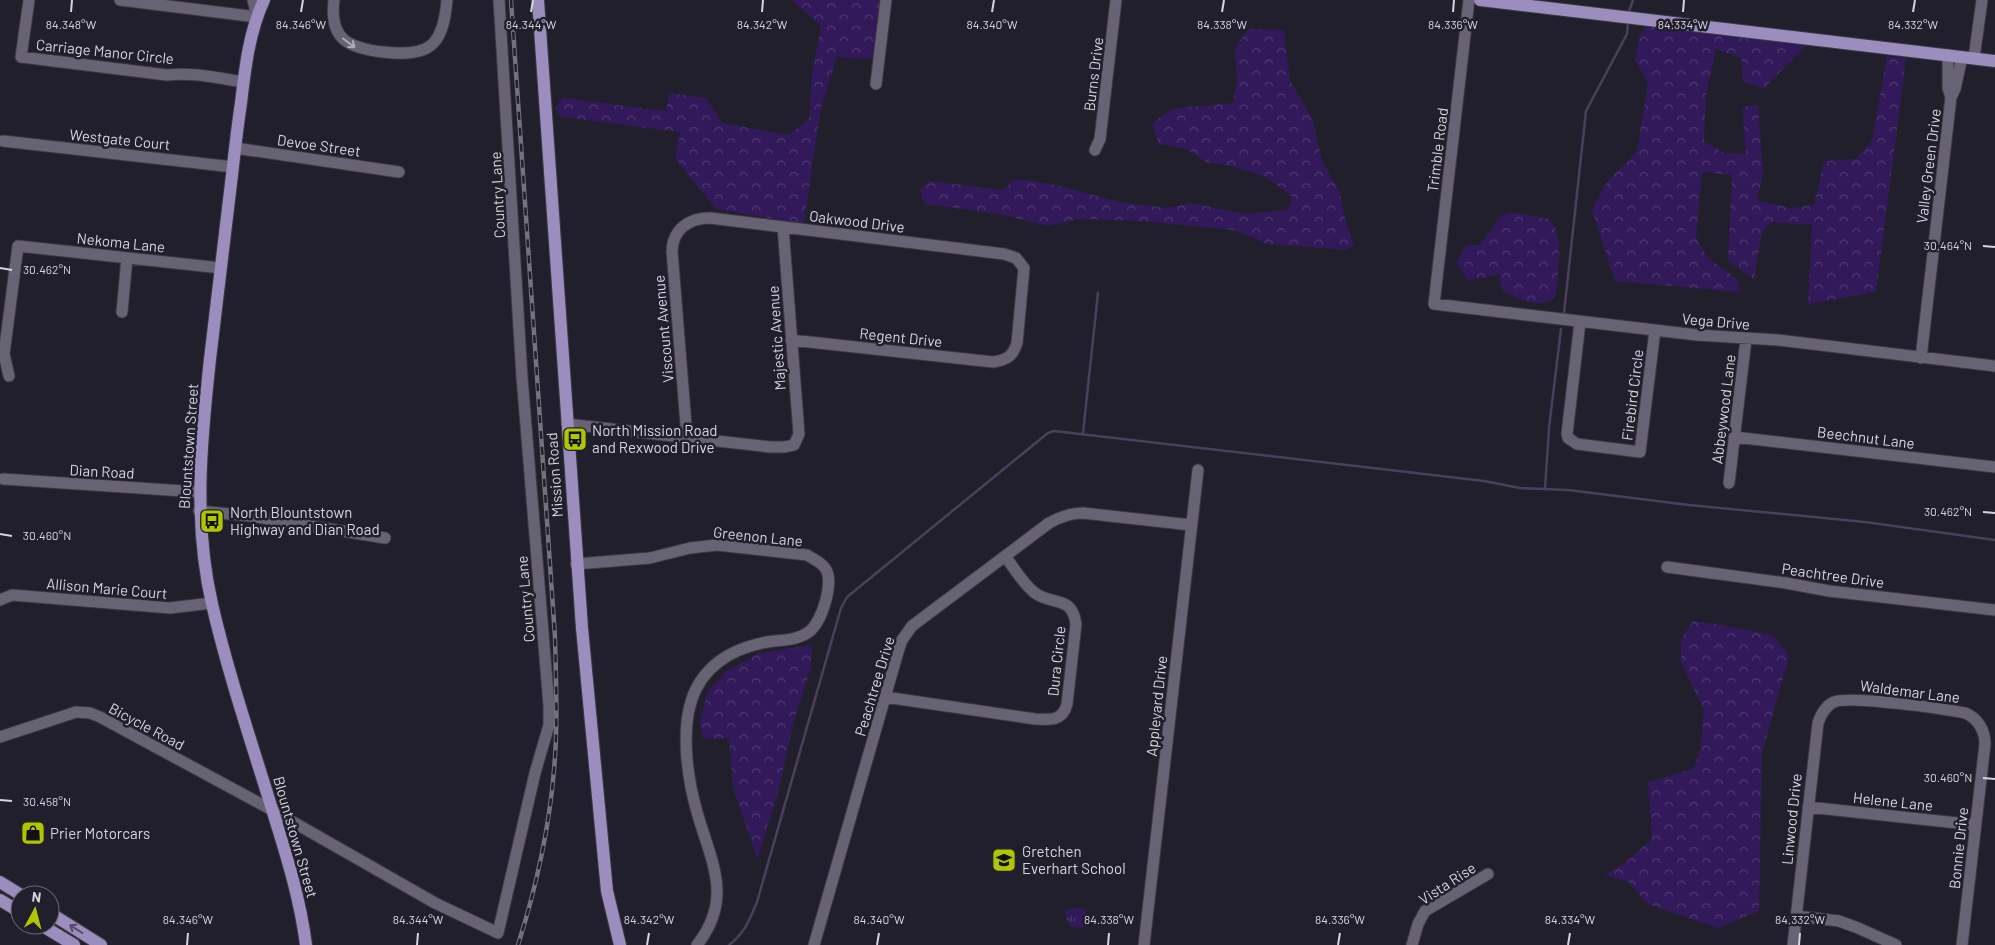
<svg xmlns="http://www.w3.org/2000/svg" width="1995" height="945" viewBox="0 0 1995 945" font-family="Barlow,sans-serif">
<defs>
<pattern id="grass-tufts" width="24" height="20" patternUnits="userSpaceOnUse" patternTransform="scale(1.25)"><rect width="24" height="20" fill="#32195a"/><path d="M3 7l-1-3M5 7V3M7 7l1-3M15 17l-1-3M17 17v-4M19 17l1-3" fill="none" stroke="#4f3a71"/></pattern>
<pattern id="forest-crowns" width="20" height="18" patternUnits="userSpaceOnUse" patternTransform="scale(1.25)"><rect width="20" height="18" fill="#32195a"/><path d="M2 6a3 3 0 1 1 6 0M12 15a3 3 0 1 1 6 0" fill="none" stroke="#4f3a71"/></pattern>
</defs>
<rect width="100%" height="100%" fill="#221f2c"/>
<path fill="url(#grass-tufts)" d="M1076,907l8,2 5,9 -2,7 -6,3 -10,-1 -6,-12 1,-5z"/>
<path fill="url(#forest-crowns)" d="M792,0h89l-6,59 -38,-2 -15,47 -6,35 -12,85 -88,-15 -41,-51 5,-26 -119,-15 -6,-9 8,-10 103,13 3,-18 37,5 16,25 67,12 20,-16 3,-45 9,-48z
M1647,25l161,19 -45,45 -20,-8 -2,-23 -25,-9 -10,45 -2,47 19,12 23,1 -4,-47 16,-2 5,69 -6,26 34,8 23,-3 10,-44 32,-2 16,-19 15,-84 19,3 -30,233 -68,12 4,-79 -39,-3 -11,9 -8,48 -26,-18 4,-86 -30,-3 -6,66 12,20 29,21 3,13 -125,-11 -23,-71 15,-28 30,-31 11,-68 -13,-23 5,-25z
M1248,29l36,1 6,51 22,37 10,42 18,33 4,22 10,30 -7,5 -80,-6 -33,-14 -92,-9 -63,-2 -32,7 -47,-12 -75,-10 -5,-14 9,-9 73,9 14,-11 35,5 69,18 46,6 25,-5 54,11 43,-4 4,-14 -28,-20 -34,-10 -24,-4 -19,-13 -28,-5 -7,-20 12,-10 12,-6 57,-5 4,-22 -2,-33z
M1510,212l39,7c12,16 11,31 9,51 -1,7 0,16 -2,23 -8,21 -42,5 -54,-3l-3,-15 -31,5 -12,-17 10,-18h14l20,-28z
M1693,621l21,3 59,11 16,21 -27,97 -3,158 -41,17 -70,-24 -20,-22 -23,-7 20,-12 27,-24 -4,-57 45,-13 8,-21 3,-38 -23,-47v-24z
M812,645l-1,22 -17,54 -17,76 -20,61 -24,-71 -4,-49 -26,1 -3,-17 7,-29 19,-22 34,-18z"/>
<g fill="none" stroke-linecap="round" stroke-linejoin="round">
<path stroke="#4a405c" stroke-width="2.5" d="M1629,11l4,-11
M1564,313l22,-202 41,-77 1,-11
M1083,433l15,-140
M1545,489l4,-61 12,-99
M729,945c16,-12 21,-26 28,-43l84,-294 6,-11 201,-164 6,-2 430,50 36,7 48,2 121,15 176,17 130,18"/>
<g stroke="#3c3944" stroke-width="13">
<path id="minor" d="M29,0l-8,57 146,18c26,-3 51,3 76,7
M120,0l137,17 -4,-17
M334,0c-5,39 14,48 49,52 46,5 60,-5 64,-52
M1469,0l-35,304 263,31 81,5 217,26
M1948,55v33l3,9
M1974,58l8,-58
M876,84l10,-84
M3,141l230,26
M235,148l164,24
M1095,150l5,-11 16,-139
M122,312l5,-54
M1580,322l-13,112 1,4 9,6 8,1 55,7 15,-122
M1921,358l30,-261 4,-8 7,-32
M9,376l-5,-22 14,-108 203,22
M567,424l203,23h14l10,-2 5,-11 -16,-207
M687,437l-15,-186c1,-22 17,-33 38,-33l294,36 12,4 8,10 -7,75c-4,13 -10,17 -24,19l-202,-22
M1734,437l261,30
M3,479l196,13
M1729,483l17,-144
M199,511l51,5 135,22
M576,564l74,-6 40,-10 27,-3 90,10c6,4 14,7 18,13 10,13 -3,53 -15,63 -10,8 -24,9 -36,10 -32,4 -63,18 -78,48 -17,34 -9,88 1,123 14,50 37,86 0,133
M1667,567l119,16 43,8 166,19
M0,600l12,-5 158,13 42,-5
M885,697l150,22c15,1 28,2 32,-15l9,-80c-4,-29 -23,-18 -41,-31 -11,-8 -21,-25 -30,-37
M0,737l76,-25 14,1 10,4 172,93 163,93 63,30 37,-160 14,-48v-19l-27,-329 -23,-377
M1808,807l168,18
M1796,916l43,5 19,7 38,17
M814,945l84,-293 4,-12 10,-14 137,-103c11,-6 21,-10 34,-10l108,12
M1144,945l54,-475
M1412,945l6,-21 7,-13 63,-37
M1793,945l25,-222c3,-9 7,-17 16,-21 14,-7 111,7 131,11 13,5 20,18 20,31l-23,201"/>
</g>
<g stroke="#3c3944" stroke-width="14">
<path id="major" d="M264,0c-15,32 -19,69 -23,103 -5,33 -8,65 -12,97 -6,53 -13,106 -19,159 -9,83 -17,162 2,245 16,69 39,137 60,205 14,45 28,89 34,136
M538,0l44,628 25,263 13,54
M1480,0l515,61
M0,882l21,13
M0,900l20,12
M50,913l51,32
M41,925l33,20"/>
</g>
<use href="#minor" stroke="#676374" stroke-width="11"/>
<use href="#major" stroke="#9b8dbe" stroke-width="12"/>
<g stroke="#74727d" stroke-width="4.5">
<path id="rail" d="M511,0l44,637c1,44 3,89 -1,133 -5,60 -18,118 -36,175"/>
</g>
<use href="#rail" stroke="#221f2c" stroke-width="2.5" stroke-dasharray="8" stroke-linecap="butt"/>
</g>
<defs><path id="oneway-shaft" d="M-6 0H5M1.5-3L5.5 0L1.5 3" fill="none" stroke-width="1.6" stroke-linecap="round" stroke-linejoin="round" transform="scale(1.25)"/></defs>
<use stroke="#afacb8" href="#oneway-shaft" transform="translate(349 43) rotate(37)"/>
<use stroke="#524b66" href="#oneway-shaft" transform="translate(76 929) rotate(-148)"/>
<path fill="none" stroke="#d6d4dd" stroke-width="2" d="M71,12l1,-12M301,12l2,-12M531,12l2,-12M762,12l1,-12M992,12l2,-12M1222,12l2,-12M1453,12l1,-12M1683,12l1,-12M1913,12l2,-12M1983,246l12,1M0,268l12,2M1983,512l12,1M0,534l12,2M1983,778l12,1M0,800l12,1M187,945l1,-12M417,945l1,-12M647,945l2,-12M877,945l2,-12M1108,945l1,-12M1338,945l2,-12M1568,945l2,-12M1799,945l1,-12"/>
<defs>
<g id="bus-square" transform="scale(1.25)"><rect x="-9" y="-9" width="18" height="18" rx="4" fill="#b1c500" stroke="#221f2c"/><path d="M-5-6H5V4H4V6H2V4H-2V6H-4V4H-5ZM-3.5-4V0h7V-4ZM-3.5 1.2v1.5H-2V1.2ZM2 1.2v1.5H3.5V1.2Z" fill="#111"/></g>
<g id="shop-square" transform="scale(1.25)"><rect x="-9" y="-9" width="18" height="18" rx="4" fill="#b1c500" stroke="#221f2c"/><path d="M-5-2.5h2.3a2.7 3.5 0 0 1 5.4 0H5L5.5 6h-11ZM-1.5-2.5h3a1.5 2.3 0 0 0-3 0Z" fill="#111"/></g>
<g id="school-square" transform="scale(1.25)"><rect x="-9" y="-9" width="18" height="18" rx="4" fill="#b1c500" stroke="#221f2c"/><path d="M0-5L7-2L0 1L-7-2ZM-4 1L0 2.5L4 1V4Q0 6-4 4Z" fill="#111"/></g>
</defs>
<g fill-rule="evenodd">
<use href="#bus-square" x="575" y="439"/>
<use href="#bus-square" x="212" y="521"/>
<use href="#shop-square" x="33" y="833"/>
<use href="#school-square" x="1004" y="860"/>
</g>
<g text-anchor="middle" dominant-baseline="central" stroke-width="5" stroke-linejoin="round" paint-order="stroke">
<g font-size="15" fill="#d6d4dd" stroke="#221f2c">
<text transform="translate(105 51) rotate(6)">Carriage Manor Circle</text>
<text transform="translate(1093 74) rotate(-83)">Burns Drive</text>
<text transform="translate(120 139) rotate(6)">Westgate Court</text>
<text transform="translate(319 145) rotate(8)">Devoe Street</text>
<text transform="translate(1437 150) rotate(-83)">Trimble Road</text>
<text transform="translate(1928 166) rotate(-83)">Valley Green Drive</text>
<text transform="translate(497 195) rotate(-93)">Country Lane</text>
<text transform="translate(857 221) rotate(7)">Oakwood Drive</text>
<text transform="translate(121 242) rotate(6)">Nekoma Lane</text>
<text transform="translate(1716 321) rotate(5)">Vega Drive</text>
<text transform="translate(663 329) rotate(-95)">Viscount Avenue</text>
<text transform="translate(901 337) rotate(6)">Regent Drive</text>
<text transform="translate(776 338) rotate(-94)">Majestic Avenue</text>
<text transform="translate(1632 395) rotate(-83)">Firebird Circle</text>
<text transform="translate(1723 409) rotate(-83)">Abbeywood Lane</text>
<text transform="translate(1866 437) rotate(7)">Beechnut Lane</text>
<text transform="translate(188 446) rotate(-86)">Blountstown Street</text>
<text transform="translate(102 471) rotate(3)">Dian Road</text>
<text transform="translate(554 475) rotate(-94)">Mission Road</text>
<text transform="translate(758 536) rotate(6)">Greenon Lane</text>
<text transform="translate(1833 575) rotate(8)">Peachtree Drive</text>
<text transform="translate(107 588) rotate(5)">Allison Marie Court</text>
<text transform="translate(525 599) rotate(-95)">Country Lane</text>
<text transform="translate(1056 661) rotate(-84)">Dura Circle</text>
<text transform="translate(874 686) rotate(-73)">Peachtree Drive</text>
<text transform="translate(1910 691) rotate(7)">Waldemar Lane</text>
<text transform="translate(1156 706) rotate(-84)">Appleyard Drive</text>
<text transform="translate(147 726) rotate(28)">Bicycle Road</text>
<text transform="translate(1893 801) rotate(6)">Helene Lane</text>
<text transform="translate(1791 819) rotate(-84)">Linwood Drive</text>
<text transform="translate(296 837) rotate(74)">Blountstown Street</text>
<text transform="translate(1958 848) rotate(-84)">Bonnie Drive</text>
<text transform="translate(1447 883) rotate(-33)">Vista Rise</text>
</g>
<g font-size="15" fill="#d6d4dd" stroke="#221f2c" text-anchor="start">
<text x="592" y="430">North Mission Road<tspan x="592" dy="17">and Rexwood Drive</tspan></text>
<text x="230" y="512">North Blountstown<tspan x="230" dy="17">Highway and Dian Road</tspan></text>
<text x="50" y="833">Prier Motorcars</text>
<text x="1022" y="851">Gretchen<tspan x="1022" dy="17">Everhart School</tspan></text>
</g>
</g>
<g font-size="12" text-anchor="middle" fill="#d6d4dd" stroke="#221f2c" stroke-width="5" stroke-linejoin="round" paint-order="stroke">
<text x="71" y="29">84.348°W</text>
<text x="301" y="29">84.346°W</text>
<text x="531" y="29">84.344°W</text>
<text x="762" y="29">84.342°W</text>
<text x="992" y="29">84.340°W</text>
<text x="1222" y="29">84.338°W</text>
<text x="1453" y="29">84.336°W</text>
<text x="1683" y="29">84.334°W</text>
<text x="1913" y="29">84.332°W</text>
<text x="1948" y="250">30.464°N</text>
<text x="47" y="274">30.462°N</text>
<text x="1948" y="516">30.462°N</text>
<text x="47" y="540">30.460°N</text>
<text x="1948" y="782">30.460°N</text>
<text x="47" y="806">30.458°N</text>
<text x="188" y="924">84.346°W</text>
<text x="418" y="924">84.344°W</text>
<text x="649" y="924">84.342°W</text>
<text x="879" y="924">84.340°W</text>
<text x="1109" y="924">84.338°W</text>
<text x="1340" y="924">84.336°W</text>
<text x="1570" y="924">84.334°W</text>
<text x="1800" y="924">84.332°W</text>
</g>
<g transform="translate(35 910) rotate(7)"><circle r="24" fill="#221f2c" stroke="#6a6773"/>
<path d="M0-4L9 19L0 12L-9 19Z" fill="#b1c500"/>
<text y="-8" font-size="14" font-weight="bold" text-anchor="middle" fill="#d6d4dd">N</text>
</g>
</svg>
